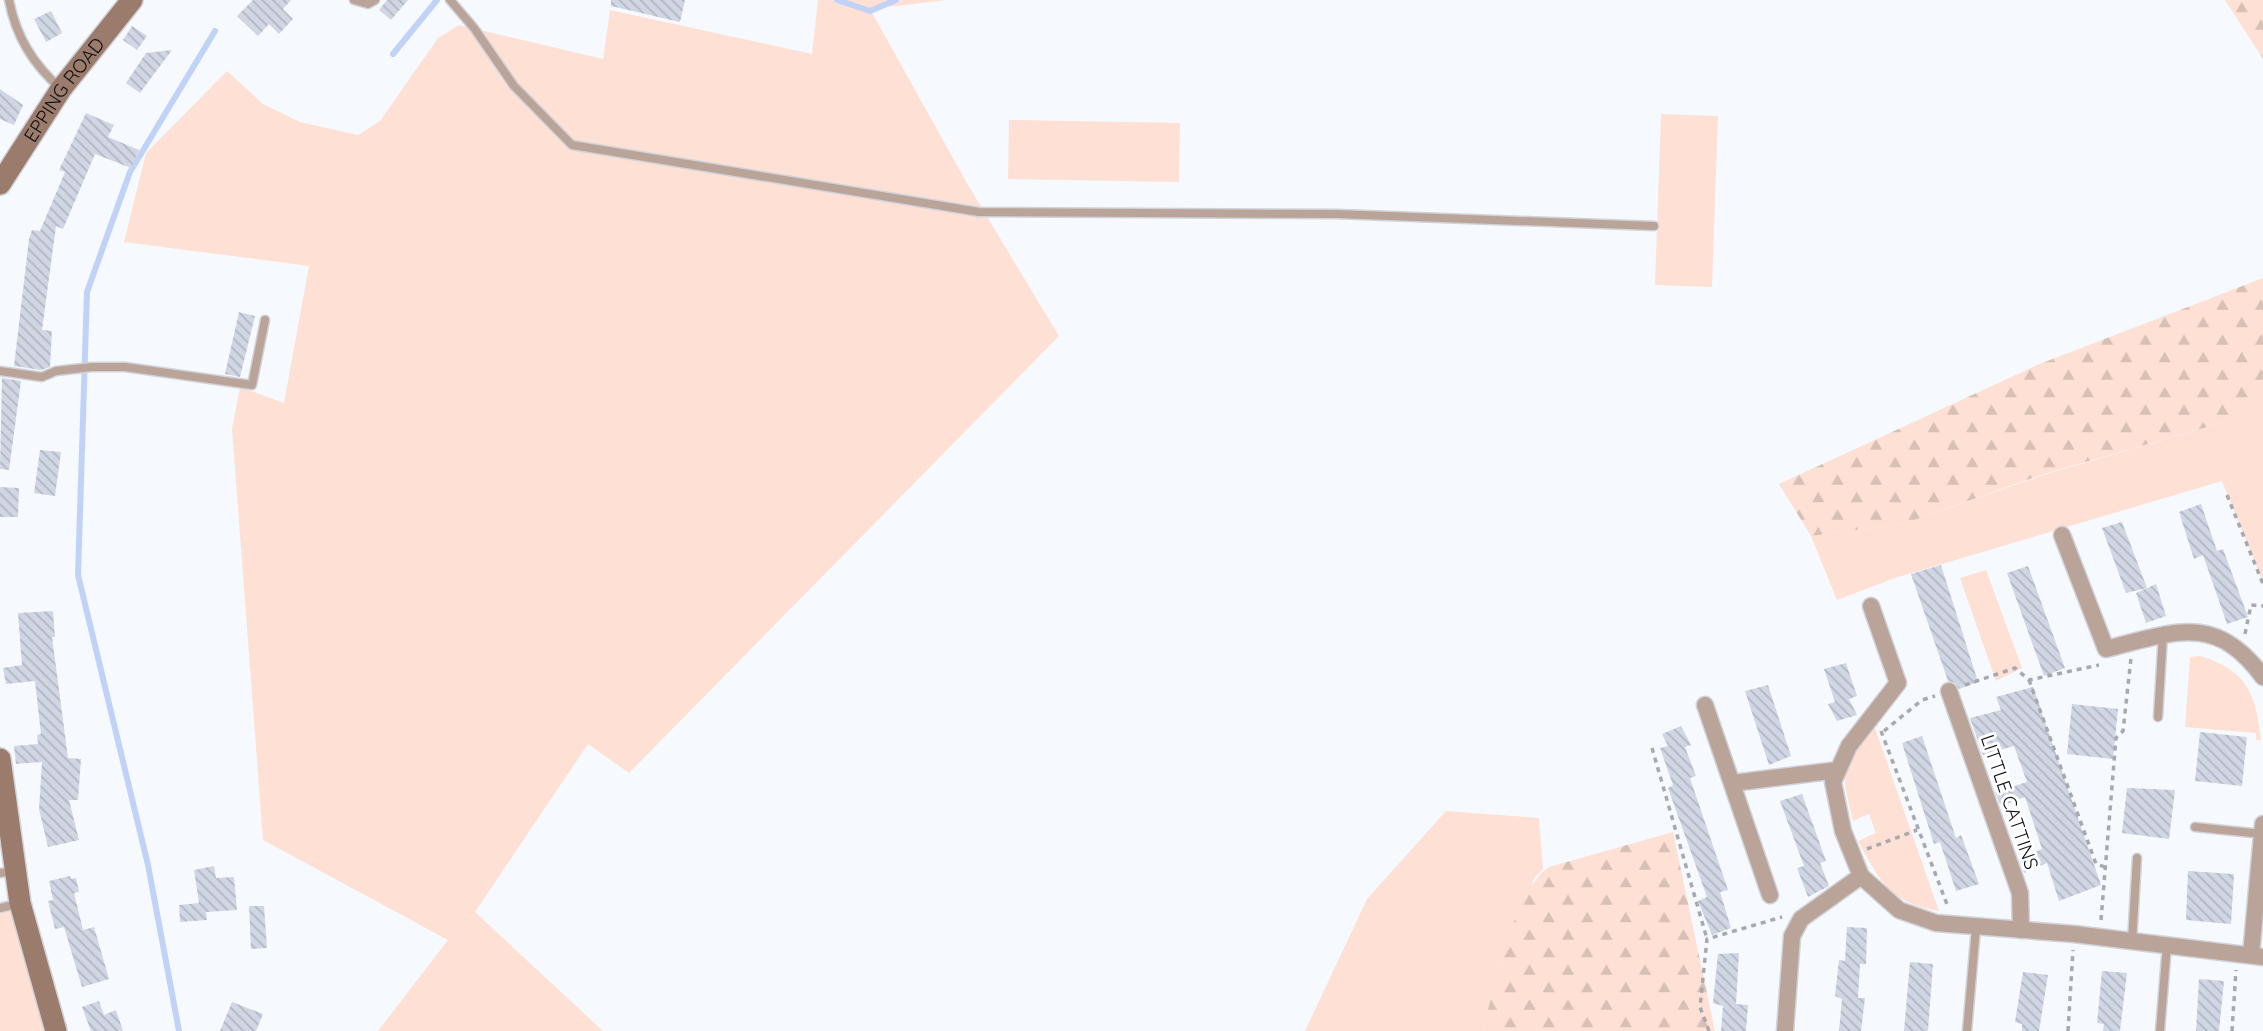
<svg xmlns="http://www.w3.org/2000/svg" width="2263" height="1031" viewBox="0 0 2263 1031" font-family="Quicksand,sans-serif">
<defs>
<pattern id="forest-firs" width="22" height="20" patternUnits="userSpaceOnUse" patternTransform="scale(1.75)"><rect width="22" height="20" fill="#fee1d4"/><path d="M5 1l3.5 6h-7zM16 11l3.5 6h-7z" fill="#d8c0b5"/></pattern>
<pattern id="building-back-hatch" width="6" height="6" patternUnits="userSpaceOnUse" patternTransform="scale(1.75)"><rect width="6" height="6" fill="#d0d6e3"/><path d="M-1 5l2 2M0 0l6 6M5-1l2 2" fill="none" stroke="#b1b6c2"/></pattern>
</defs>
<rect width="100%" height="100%" fill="#f6f9fe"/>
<path fill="#fee1d4" d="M818,0h129l-77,9 98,176 91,151 -430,437 -41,-29 -113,168 128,119h-225l70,-91 -185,-100 -31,-411 8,-42 44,16 25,-137 -185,-24 22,-89 81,-82 36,33 37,18 58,13 22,-14 58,-83 21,-13 144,34 7,-49 202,44z
M1661,114l57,2 -6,171 -57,-2z
M1009,120l171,3 -1,59 -171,-3z
M2263,404v178l-41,-101 -327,97 -58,22 -26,-64 95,-13 140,-49 179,-52z
M1986,570l36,98 -26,13 -36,-103z
M2200,656c47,14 56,38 61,84h-5v-7l-71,-6 5,-70z
M1875,728l64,183c-51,-9 -58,-29 -81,-70l18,-8 -7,-19 -16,7c-11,-44 -16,-63 22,-93z
M1446,811l93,7 4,51 -8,8 -34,82 -18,72h-178l62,-132z
M9,900l36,131h-45v-129z"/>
<path fill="url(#forest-firs)" d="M2225,0h38v59z
M2263,278v126l-38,18 -178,51 -141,50 -95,13 -32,-52 258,-119z
M1673,832l42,199h-232c10,-41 31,-141 66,-164z"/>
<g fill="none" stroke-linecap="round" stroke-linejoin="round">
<path stroke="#c0d3f7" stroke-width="6" d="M837,0l33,11 26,-11
M393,54l44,-54
M179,1031l-31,-166 -70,-290 9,-283 43,-120 85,-141"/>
</g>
<path fill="url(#building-back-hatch)" d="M253,0h38l-8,9 10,10 -14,15 -10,-10 -11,12 -21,-20z
M387,0h21l-17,20 -12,-10z
M611,0h74l-5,22 -69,-16z
M51,11l11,22 -16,9 -12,-23z
M132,26l15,10 -10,14 -14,-10z
M172,50l-32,43 -14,-10 20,-30z
M0,89l23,16 -9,20 -14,-6z
M86,113l28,12 -6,12 31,13 -8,18 -36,-14 -32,75 -7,-3 -14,104 10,1 -2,36 -9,3 -27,-4 15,-127 3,-9 8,1 25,-59 -6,-2z
M239,312l16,4 -15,61 -15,-3z
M2,378l19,3 -12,89 -9,-1z
M40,450l21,2 -6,44 -21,-3z
M0,487l19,1 -1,29h-18z
M2201,504l16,47 6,-2 25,68 -21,7 -24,-69 -9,4 -15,-47z
M2122,522l25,66 -21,5 -24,-65z
M1941,565l37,117 -19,7 -4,-6 -7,-2 -37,-107z
M2028,566l37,102 -21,8 -37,-103z
M2156,584l10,32 -20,7 -10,-30z
M53,611l2,26h-3l16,121 13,1 -3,41h-9l10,40 -31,7 -9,-38 3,-47 -26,2 -2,-18 24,-2 -1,-9 4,-1 -6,-53 -29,3 -3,-16 19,-3 -4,-52z
M1846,663l11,33 -8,3 8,16 -20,6 -9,-17 7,-2 -11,-33z
M1768,685l23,71 -22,9 -24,-74z
M2033,687l68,198 -42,16 -12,-38 -23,10 -1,-4 -4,-11 23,-9 -17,-52 -24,9 -6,-14 32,-10 -13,-36 -31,9 -13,-37 31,-8 -5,-13z
M2072,704l46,5 -5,50 -46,-5z
M1681,726l10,19 -6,2 11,29 -6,2 38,112 -8,2 11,36 -19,7 -14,-34 9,-4 -39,-109 5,-3 -13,-37 8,-2 -6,-12z
M2200,732l47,5 -5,49 -47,-5z
M1922,736l34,102 5,-3 18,49 -23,7 -16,-49 -6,2 -32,-101z
M2127,788l48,2 -6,49 -47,-6z
M1802,794l24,67 -6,2 9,23 -21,11 -11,-29 7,-2 -24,-65z
M214,866l2,12 18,-1 3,33 -31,2 1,8 -27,2 -1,-17 20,-2 -5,-33z
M2188,871l46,3 -3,50 -45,-4z
M70,876l1,3 5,-1 3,14 -5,1 9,37 11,-3 15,52 -27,8 -18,-60 -9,2 -7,-28 5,-1 -4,-19z
M249,906h15l3,42 -16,1z
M1847,927l20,1 -1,36h-6l-2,34h7l-4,33h-22l3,-32 -7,-3 4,-36 6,1z
M1739,953l-3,51 12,1 -2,26h-25l2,-25 -10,-3 5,-49z
M1910,962l23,2 -5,67h-24z
M2102,971l25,2 -7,58h-17l1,-7 -7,-1z
M2023,972l25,3 -9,56h-17v-7l-7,-2z
M2199,979l25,2 -5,50h-23z
M99,1001l5,14 12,-5 7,21h-32l-9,-24z
M232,1002l31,12 -7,17h-36z"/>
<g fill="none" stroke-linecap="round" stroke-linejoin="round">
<g stroke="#d1d3d8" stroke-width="11">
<path id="service" d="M9,0c7,37 24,64 52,89
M354,0l14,4 7,-4
M450,0l24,28 40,58 58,59 407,67 358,2 317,12
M0,371l42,6 14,-6 36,-4h33l127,18 13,-65
M2158,717l5,-83
M2195,827l67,7
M0,873l14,-2
M0,908l17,-4
M2132,942l5,-84
M1967,1031l9,-103
M2160,1031l7,-86"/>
</g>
<g stroke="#d1d3d8" stroke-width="19">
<path id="minor" d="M2062,535l44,114c67,-17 110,-37 157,28
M1871,606l27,77 -49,63 -16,36 10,49 18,45 38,34 37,13 138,11 189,23
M1949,691l71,202 1,37
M1705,705l65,190
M1733,783l105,-13
M2251,955l12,-131
M1785,1031l7,-95 9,-17 60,-43"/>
</g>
<g stroke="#d1d3d8" stroke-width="24">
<g id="secondary">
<path id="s1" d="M0,184l61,-95 71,-89"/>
<path d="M0,759l20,144 36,128"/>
</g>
</g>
<path stroke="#a7a9ae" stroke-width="3.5" stroke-dasharray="5 5" stroke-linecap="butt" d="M2227,495l36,89
M2245,634l6,-29 12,1
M2029,680l67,184 9,3
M1965,685l50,-17 14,12 70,-15
M1881,731l67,176
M1884,731l38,-31 13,-4
M1652,748l55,191
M1867,849l50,-19
M2101,920l15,-182 7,-7 8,-73
M1709,1031l-9,-24 7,-68 75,-22
M2068,1031l5,-81
M2232,1031l4,-61"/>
<use href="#service" stroke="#baa499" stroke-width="8"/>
<use href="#minor" stroke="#baa499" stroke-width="16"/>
<use href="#secondary" stroke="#9b7b6c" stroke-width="21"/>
</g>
<g text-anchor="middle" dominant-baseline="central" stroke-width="6" stroke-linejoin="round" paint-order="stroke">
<g font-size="19" fill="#0c0e12" stroke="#fff">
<text stroke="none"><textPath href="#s1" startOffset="114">EPPING ROAD</textPath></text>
<text transform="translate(2010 802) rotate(71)">LITTLE CATTINS</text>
</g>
</g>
</svg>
